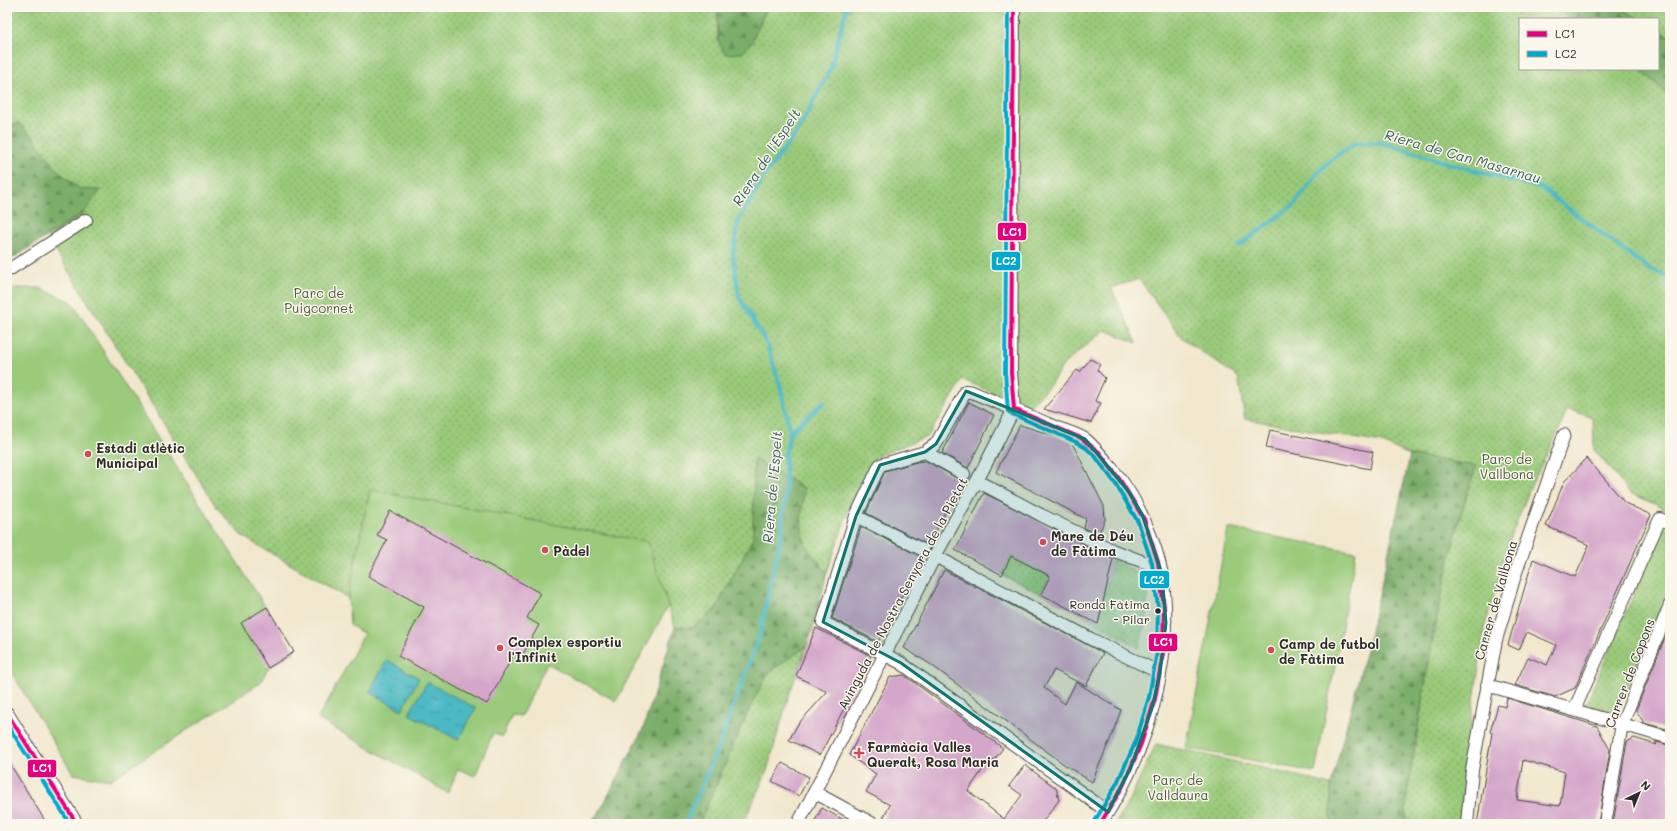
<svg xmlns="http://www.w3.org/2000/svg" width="1677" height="831" viewBox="0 0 1677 831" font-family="Mali,sans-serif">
<defs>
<pattern id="green-dots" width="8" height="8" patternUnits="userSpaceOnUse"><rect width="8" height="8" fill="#9aca7a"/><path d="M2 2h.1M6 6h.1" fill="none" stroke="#7ea464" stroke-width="1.8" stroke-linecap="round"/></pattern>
<pattern id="forest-firs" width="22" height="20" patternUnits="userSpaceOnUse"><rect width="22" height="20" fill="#7bae6a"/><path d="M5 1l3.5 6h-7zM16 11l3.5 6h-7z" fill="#658e57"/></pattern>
<pattern id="water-ripples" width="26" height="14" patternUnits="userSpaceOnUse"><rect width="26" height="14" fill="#4bb9c4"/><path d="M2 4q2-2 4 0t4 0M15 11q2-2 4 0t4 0" fill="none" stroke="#3f979f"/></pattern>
</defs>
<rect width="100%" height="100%" fill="#fbf7ec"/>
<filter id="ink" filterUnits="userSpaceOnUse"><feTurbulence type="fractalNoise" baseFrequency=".025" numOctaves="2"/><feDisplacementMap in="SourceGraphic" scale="8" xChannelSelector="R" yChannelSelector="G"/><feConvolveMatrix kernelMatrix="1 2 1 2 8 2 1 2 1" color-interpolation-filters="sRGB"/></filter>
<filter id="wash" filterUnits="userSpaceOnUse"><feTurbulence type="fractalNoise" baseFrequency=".012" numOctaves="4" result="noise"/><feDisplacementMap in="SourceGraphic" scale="16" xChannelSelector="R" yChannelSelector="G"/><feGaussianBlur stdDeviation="0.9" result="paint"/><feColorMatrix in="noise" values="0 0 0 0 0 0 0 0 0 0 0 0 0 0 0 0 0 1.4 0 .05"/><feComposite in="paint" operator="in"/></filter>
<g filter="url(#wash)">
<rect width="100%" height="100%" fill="#f1e7cd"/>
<path fill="url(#green-dots)" stroke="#627a52" d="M7,7h710l1,33 24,13 10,-12 15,-34h789l12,12h-48v50h119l31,27v415l-40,-18 -36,-43 -1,-32 -26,-9 -8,21 -29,58 -21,54 -24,84 -13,87 -12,111h-54v-24c19,-112 33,-226 70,-333l-66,-12 -28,-12 -137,-24 -7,-42 -56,-39 -43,-59 -28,9 26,55 -32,-13 -41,34 -14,21 -21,22 -66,-27 -35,56 -51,20 -9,13 -19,39 -22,65 -22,-28 -4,-23 3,-34 -50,-29 -1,79 -38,72 -23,18 -17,-1 -28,-85 -277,-52 -22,108 -106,-62 -25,-28 -170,-271 36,-23 -3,-25 -21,-17 -28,-37 -11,-11 -13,1z
M1619,7h51v30l-12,-7v-11h-19z
M1663,527l7,3v57l-55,127 -29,-10z
M1011,556l39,20 -9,18 -39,-19z
M1113,559l34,19v36l-8,34 -41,-24z
M807,646l-19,52 -21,73 -24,53h-44l52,-119 18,-33z
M1156,744l134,30 41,11v39h-216l15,-25z"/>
<path fill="url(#forest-firs)" stroke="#536c4a" d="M717,7h50l-15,34 -10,12 -17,1 -7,-13z
M1556,7h63l20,12h-71z
M1658,30l12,7v59l-31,-27h19z
M20,124l11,11 28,37 21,17 21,1 -18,23 -76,49v-137z
M1410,455l66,11c-37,108 -51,222 -70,334v24h-75v-39l40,-154z
M754,459l50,29 -3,34 4,23 22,28 -14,55 -6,18 -38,26 -18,33 -52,119h-112l12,-11 44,-84 32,-102 17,1 23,-18 38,-72z"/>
<path fill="#9aca7a" stroke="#627a52" d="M20,288h20l32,14 222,350 -26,16 -8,15 -150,97 -37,-6 -66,-109v-376z
M370,490l278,52 20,64 -52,95 -69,-38 -26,53 -9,-1 -10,22 -9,-4 -18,43 -17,-7 -10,24 -130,-74 46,-85 -14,-9 -2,-27z
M1228,528l128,24 -41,220 -129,-24z"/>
<path fill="url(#water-ripples)" stroke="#3b7278" d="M387,660l32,18 -17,32 -33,-18z
M427,682l49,26 -18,32 -49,-26z"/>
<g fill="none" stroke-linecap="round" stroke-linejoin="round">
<path stroke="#4bb9c4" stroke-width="4.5" d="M1239,246l56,-42 22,-31 19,-17 20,-13h28l60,19 97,26 108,81 21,8
M790,432l34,-30
M685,824l31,-71 44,-119 21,-98 5,-45 -1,-35 5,-24 -9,-43 -14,-45 -28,-47 -6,-42 5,-33 27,-48 33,-43 32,-61 17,-63"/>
</g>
<g id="blocks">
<path fill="#d4a6ca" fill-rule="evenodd" d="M1090,359l10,5 -3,6 8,8 -10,23 6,2 -10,20 -47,-14 33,-39 3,2z
M969,402l25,13 -26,53 -26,-15z
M1020,425l51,16 33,65 1,14 -7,15 -14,-7 2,-9 -90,-47z
M1270,430l103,22 -3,17 -104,-21z
M1587,458l38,45 26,12 -76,173 -20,9 -40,-12 13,-28 19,8 9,-20 -29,-13 -8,18 -11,-5 25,-86 42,18 7,-15 7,-17 -43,-19 18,-44z
M926,461l36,20 -34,64 -62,-32 19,-42 32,-9z
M984,493l129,66 -15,65 -57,-30 9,-18 -39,-20 -9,19 -47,-25z
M390,511l150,82 -13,25 12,7 -18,33 -7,-4 -27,50 -89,-48 26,-49 -56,-31 19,-36 -10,-5z
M861,527l61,30 -44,85 -46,-24z
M944,570l159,83 -17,33 -32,-16 -10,18 21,16 11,-22 45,28 -9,25 -20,47 -27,-17 -135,-101 -26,-16z
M267,607l27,45 -26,16 -27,-45z
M1670,625v105l-26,-7 -8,-13z
M816,628l55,28 -51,99 -31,-15 9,-16 29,-32 -31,-16z
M904,675l99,73 -9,12 -1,-1 -6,8 -2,-1 -17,25 36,28 18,-24 -13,-9 16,-21 31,23 3,12 -18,24h-161l10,-19 -24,-13 10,-18 -27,-19 41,-78z
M1507,698l90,28 13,24 -12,74h-121l15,-91 -2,-1 8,-27 7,2zM1523,760l42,12 -5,34 -43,-6z
M1634,738l23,7 -2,-3 15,3v79h-57l14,-82z
M7,759l40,65h-40z
M782,763l27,14 -10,19 -27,-15z
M822,808l29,16h-38z"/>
</g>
</g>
<g filter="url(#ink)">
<use href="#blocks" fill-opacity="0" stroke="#494743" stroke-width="1"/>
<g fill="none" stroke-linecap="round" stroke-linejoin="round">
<g stroke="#494743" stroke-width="14">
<path id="street" d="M7,271l79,-51
M925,452l39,22
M977,481l64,34 71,35 48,18
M856,516l67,34
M935,556l156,83 69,34
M1487,685l183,53
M1574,710l86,-191 10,4
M7,713l70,111
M814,792l59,32
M798,824l137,-268 42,-75 37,-72 -3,-37 3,-365
M1100,824c47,-69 75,-166 62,-249 -6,-33 -24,-73 -44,-99 -10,-12 -20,-26 -32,-36 -8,-6 -21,-9 -31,-13 -27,-12 -55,-23 -83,-35l-6,-1 -30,53 -11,8 -45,13 -24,51 -33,106 78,41 207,149
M1467,824l5,-54 24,-130 19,-65 49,-140
M1605,824l17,-100 48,-119"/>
</g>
<use href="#street" stroke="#fff" stroke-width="12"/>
<g stroke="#fbf7ec" stroke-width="7">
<path id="bus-1" d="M1014,7l-3,365 3,37 67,29 18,14 21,28 24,39 14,43 6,45 -1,46 -8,46 -14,45 -18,42 -23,38
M7,713l70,111"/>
</g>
<g stroke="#fbf7ec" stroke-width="7">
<path id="bus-2" d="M1008,7l-3,365 3,39 4,3 64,28 10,6 9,8 20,27 23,39 14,41 6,44 -1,45 -8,45 -13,44 -19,42 -22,38
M7,724l63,100"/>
</g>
<use href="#bus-1" stroke="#e5007d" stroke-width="4"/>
<use href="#bus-2" stroke="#00a9ce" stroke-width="4"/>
</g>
</g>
<path fill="#0f766e" fill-opacity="0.2" stroke="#0f766e" stroke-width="3" stroke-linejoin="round" d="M966,391l119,48 44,53 13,22 20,60 4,49 -6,50 -8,35 -21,59 -23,45 -207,-149 -78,-41 33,-106 24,-51 45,-13 11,-8z"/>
<g fill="#d1495b" stroke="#fbf7ec" stroke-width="1.5">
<circle cx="88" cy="454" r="4"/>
<circle cx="1043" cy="542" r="4"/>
<circle cx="545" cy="550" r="4"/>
<circle cx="500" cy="648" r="4"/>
<circle cx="1271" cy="650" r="4"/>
<path d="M857 747h4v4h4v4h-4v4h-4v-4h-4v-4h4z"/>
</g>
<circle fill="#2b2b2b" stroke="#fbf7ec" stroke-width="1.5" cx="1158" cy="611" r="3.5"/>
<g text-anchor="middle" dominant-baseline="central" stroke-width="3" stroke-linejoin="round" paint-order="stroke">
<g font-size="12" fill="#2b2b2b" stroke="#fbf7ec" text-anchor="end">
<text x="1150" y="604">Ronda Fàtima<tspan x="1150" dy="15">- Pilar</tspan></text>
</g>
<g font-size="13" fill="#4c5b43" stroke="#fbf7ec">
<text x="319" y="292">Parc de<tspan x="319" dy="15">Puigcornet</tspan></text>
<text x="1507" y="458">Parc de<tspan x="1507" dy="15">Vallbona</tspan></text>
<text x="1178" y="779">Parc de<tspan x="1178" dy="15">Valldaura</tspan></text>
</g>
<g font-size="13" font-weight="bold" fill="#2b2b2b" stroke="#fbf7ec" text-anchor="start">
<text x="96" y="447">Estadi atlètic<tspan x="96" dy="15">Municipal</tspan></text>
<text x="1051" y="535">Mare de Déu<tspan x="1051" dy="15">de Fàtima</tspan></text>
<text x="553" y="550">Pàdel</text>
<text x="508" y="641">Complex esportiu<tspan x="508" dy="15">l'Infinit</tspan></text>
<text x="1279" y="643">Camp de futbol<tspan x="1279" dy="15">de Fàtima</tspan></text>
<text x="867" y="746">Farmàcia Valles<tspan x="867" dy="15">Queralt, Rosa Maria</tspan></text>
</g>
<g font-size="13" fill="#2b2b2b" stroke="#fbf7ec">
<text transform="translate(902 593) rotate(-62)">Avinguda de Nostra Senyora de la Pietat</text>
<text transform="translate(1495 600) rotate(-74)">Carrer de Vallbona</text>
<text transform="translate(1629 673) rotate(-69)">Carrer de Copons</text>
</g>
<g font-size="14" font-style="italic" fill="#365d61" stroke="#fbf7ec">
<text transform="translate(1463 156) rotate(16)">Riera de Can Masarnau</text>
<text transform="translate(766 157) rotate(-57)">Riera de l'Espelt</text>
<text transform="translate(772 487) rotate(-85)">Riera de l'Espelt</text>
</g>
</g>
<g stroke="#fbf7ec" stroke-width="1.5">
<rect x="997" y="222" width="30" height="19" rx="4" fill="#e5007d"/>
<rect x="991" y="251" width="30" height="20" rx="4" fill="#00a9ce"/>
<rect x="1139" y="570" width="31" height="19" rx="4" fill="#00a9ce"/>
<rect x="1148" y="633" width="30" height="19" rx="4" fill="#e5007d"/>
<rect x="27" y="759" width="30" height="19" rx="4" fill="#e5007d"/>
</g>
<g font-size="11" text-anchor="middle" font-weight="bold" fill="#fff">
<text x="1012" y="236">LC1</text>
<text x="1006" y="265">LC2</text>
<text x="1154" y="584">LC2</text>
<text x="1163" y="646">LC1</text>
<text x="42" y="772">LC1</text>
</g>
<rect width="1677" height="831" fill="none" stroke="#fbf7ec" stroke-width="24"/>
<rect x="1519" y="18" width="140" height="52" fill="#fbf7ec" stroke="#a8a59f"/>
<rect x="1527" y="31" width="20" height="6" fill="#e5007d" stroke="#a8a59f"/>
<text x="1555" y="38" font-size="12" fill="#2b2b2b">LC1</text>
<rect x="1527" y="51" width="20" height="6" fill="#00a9ce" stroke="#a8a59f"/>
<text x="1555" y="58" font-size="12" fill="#2b2b2b">LC2</text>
<g transform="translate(1639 793) rotate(43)" stroke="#fbf7ec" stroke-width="3" paint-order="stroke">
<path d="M0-3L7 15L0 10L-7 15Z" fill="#2b2b2b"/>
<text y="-6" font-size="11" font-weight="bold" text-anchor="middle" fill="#2b2b2b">N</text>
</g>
</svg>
